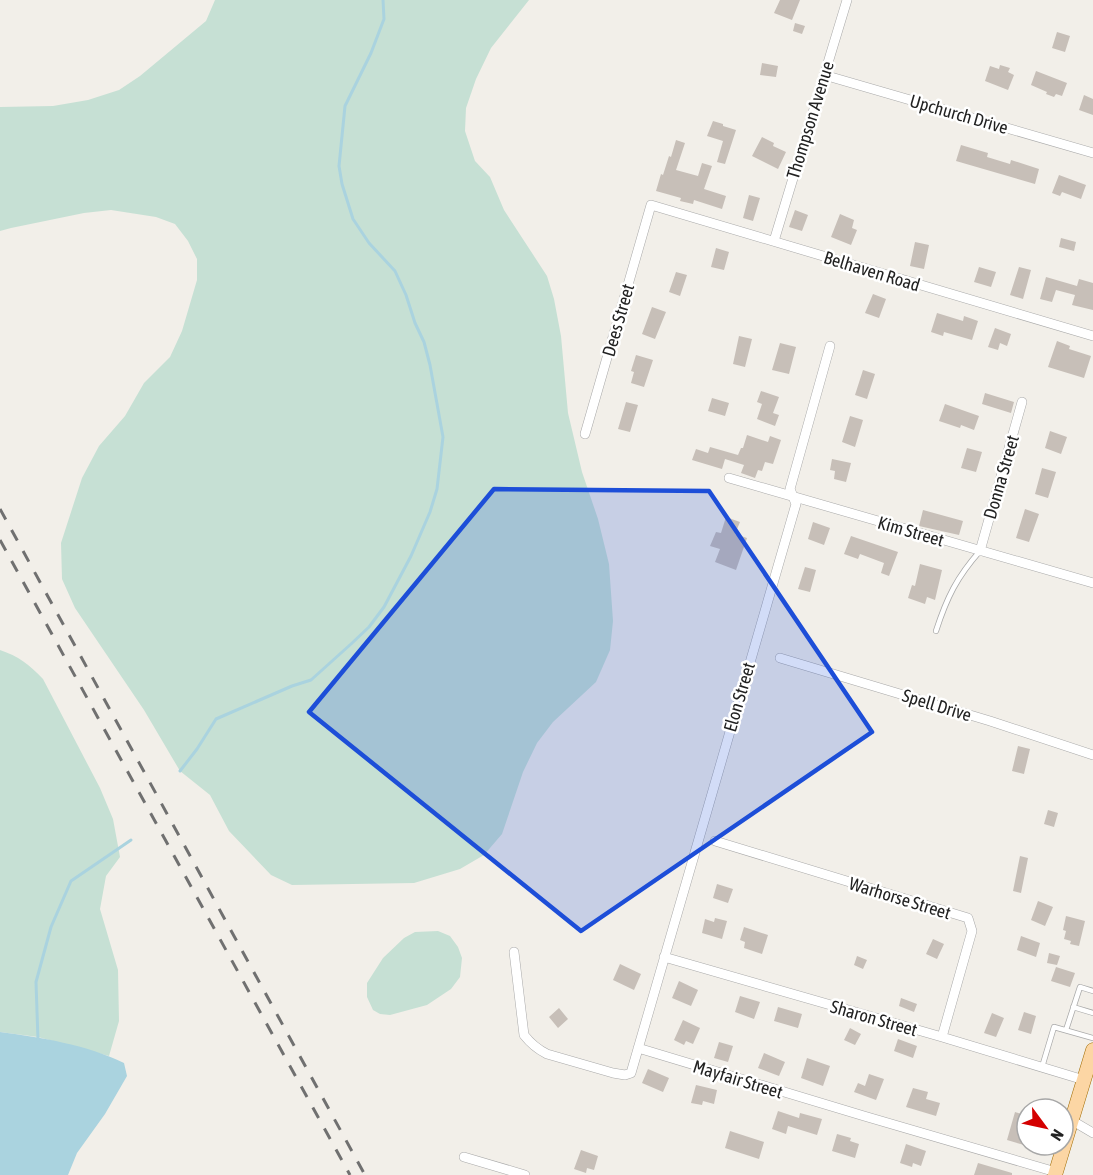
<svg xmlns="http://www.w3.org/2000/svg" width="1093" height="1175" viewBox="0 0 1093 1175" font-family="'Asap Condensed',sans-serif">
<rect width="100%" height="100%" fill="#f2efe9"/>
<path fill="#c6e0d4" d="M215,0h314l-38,48 -15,31 -10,29 -1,23 10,30 15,16 14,33 43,66 7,23 7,37 7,77 14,59 16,47 11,45 4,57 -3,29 -14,32 -43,40 -16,21 -14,29 -21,62 -18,21 -24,14 -46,14 -122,2 -21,-10 -42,-44 -19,-36 -30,-24 -36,-61 -69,-102 -13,-29 -1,-36 21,-65 17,-32 26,-30 19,-33 26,-26 12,-26 15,-51v-21l-9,-18 -13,-17 -19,-7 -45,-7 -27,3 -73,15 -11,3v-124l53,-1 35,-6 31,-10 21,-14 66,-55z
M0,650c18,6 30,15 43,29l57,109 13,31 7,38 -14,19 -6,33 18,61 1,51 -10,35 -71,-19 -38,-5z
M438,931l12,5 8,11 4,11 -2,19 -9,12 -24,16 -37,10 -10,-1 -7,-4 -6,-13v-14l16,-25 21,-20 11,-6z"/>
<path fill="#aad3df" d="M0,1032c39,5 88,13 124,31l3,13 -22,38 -28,39 -9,22h-68z"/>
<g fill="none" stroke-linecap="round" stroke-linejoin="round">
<path stroke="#aad3df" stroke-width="3" d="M180,771l17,-22 19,-30 76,-33 19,-6 40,-36 18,-17 15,-20 27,-51 19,-44 7,-23 6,-52 -13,-72 -6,-23 -9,-19 -9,-28 -11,-24 -26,-28 -16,-24 -11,-35 -3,-18 6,-60 26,-53 13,-34 -1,-19
M38,1040l-2,-58 15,-55 20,-46 60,-41"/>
</g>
<path fill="#c7bfb8" d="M780,0h20l-8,20 -18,-7z
M795,23l10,3 -3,8 -9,-3z
M1057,32l13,4 -5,16 -13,-4z
M762,63l16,3 -2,11 -16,-2z
M1000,65l10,3 -2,4 6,3 -6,15 -23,-9 5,-15 9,3z
M1036,71l31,12 -5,13 -6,-2 -2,3 -8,-3 1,-2 -16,-7z
M1084,95l9,4v16l-14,-5z
M713,121l10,3v2l13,4 -11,34 -8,-2 6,-21 -16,-5z
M762,137l12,6 -1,3 13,6 -8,17 -26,-13z
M676,140l9,3 -9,27 22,6 4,-13 10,3 -8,23 22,7 -4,13 -28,-9 -1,4 -13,-3 1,-3 -25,-7 5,-17 2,1 6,-19 2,1z
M961,145l27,8 -1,4 23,7 1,-4 28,9 -4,15 -79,-23z
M1059,175l27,10 -5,14 -19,-7 -2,4 -8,-3z
M749,195l11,3 -7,23 -10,-3z
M795,210l13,5 -6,16 -13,-4z
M840,214l14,6 -2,8 5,2 -6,15 -20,-8z
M1061,238l15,4 -2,9 -15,-4z
M915,242l14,3 -5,24 -14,-3z
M716,248l13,4 -5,18 -13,-3z
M979,267l17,5 -5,15 -17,-5z
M1019,267l12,3 -8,29 -13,-4z
M676,272l11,3 -7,21 -11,-4z
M1046,277l31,9 2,-7 14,4v27l-21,-5 3,-10 -19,-5 -4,12 -12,-3z
M873,294l13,5 -7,19 -14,-5z
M652,307l14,5 -11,27 -13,-5z
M937,313l26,8 1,-5 14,5 -6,19 -28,-8 -1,4 -12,-4z
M995,328l16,6 -4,12 -7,-3 -2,7 -10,-3z
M739,336l13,3 -7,28 -12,-3z
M1057,341l13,5 -1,3 22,7 -7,22 -36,-11z
M780,343l16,4 -7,27 -17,-4z
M636,355l17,5 -9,27 -13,-4 3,-11 -3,-1z
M863,370l12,4 -8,25 -12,-4z
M761,391l18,6 -6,16 6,2 -4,11 -18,-7 5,-15 -5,-2z
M985,393l29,9 -3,11 -29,-9z
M712,398l17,5 -4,13 -17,-5z
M626,402l12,3 -8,27 -12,-3z
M945,404l34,12 -5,14 -13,-5 -1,3 -21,-7z
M850,416l13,4 -8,27 -13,-5z
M1050,431l17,6 -6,17 -16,-6z
M747,435l21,7 2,-6 11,4 -8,24 -8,-2 -3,9 -4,-1 -3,8 -14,-5 3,-8 -19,-6 -3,10 -30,-9 4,-11 12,4 2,-6 28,8 3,-7h2z
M967,448l15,4 -6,20 -15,-4z
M832,459l19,4 -5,19 -12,-3 1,-8 -5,-1z
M1042,468l14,4 -8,26 -13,-4z
M1025,509l14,5 -10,28 -13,-4z
M923,510l40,11 -4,14 -40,-9z
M726,517l14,5 -5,12 12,4 -11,32 -21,-8 5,-13 -10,-3 6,-14 5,1z
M813,522l17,6 -6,17 -16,-6z
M851,536l47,16 -9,24 -8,-3 3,-10 -24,-9 -2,5 -14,-5z
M920,564l22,6 -7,30 -8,-3 -2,7 -17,-6 4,-13 3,1z
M805,567l11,3 -6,22 -12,-3z
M1018,746l12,3 -6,25 -12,-3z
M1048,810l10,3 -4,14 -10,-3z
M1020,856l8,2 -7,35 -8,-2z
M717,884l16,5 -5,14 -15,-5z
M1038,901l15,6 -8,19 -14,-6z
M1066,916l19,5 -6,25 -9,-2 1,-3 -7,-2 2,-8 -3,-1z
M715,918l12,3 -5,18 -20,-6 3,-14 9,3z
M744,927l24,8 -6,19 -18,-6 1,-6 -5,-2z
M1021,936l19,7 -4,14 -19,-7z
M933,939l11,5 -7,15 -11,-5z
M1049,953l11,3 -3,9 -10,-2z
M857,956l10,4 -4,9 -9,-4z
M620,964l21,10 -7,16 -21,-10z
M1056,967l19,6 -5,14 -19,-6z
M679,981l19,9 -7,16 -19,-8z
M740,996l20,6 -6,17 -19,-7z
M901,998l16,6 -3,8 -15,-6z
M778,1007l24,7 -4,14 -24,-7z
M559,1008l9,11 -10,9 -9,-11z
M1024,1012l12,4 -5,18 -13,-4z
M992,1013l12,5 -8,19 -12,-4z
M683,1020l17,8 -7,16 -7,-3 -2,4 -10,-5z
M850,1028l11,6 -6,11 -11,-5z
M898,1039l19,7 -4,12 -19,-7z
M719,1042l14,4 -5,16 -14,-4z
M764,1053l21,9 -6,14 -21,-8z
M807,1058l23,8 -7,20 -22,-8z
M648,1069l21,9 -6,14 -21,-9z
M869,1074l15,5 -8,21 -22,-8 4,-9 7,3z
M696,1085l21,5 -3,14 -11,-3 -1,4 -11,-2z
M913,1088l15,4 -2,7 14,4 -4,13 -30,-9z
M778,1111l21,7 1,-5 22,6 -5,16 -29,-9 -2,8 -14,-5z
M1015,1112l12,4v21l-3,8 -17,-5z
M730,1131l34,11 -5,17 -34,-11z
M837,1134l14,4 -1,3 9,3 -4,14 -23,-7z
M906,1144l20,7 -5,15 -8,-3 -1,4 -12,-4z
M581,1150l17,6 -4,14 -7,-2 -1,5 -12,-4z
M978,1163l34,10v2h-38z"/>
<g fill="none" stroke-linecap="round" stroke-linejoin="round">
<g stroke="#a9a9a9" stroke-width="6">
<path id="service" d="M936,631c11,-34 21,-54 44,-80
M1073,1007l20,6
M1066,1030l14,-43 13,4
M1042,1067l12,-40 39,11"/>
</g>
<g stroke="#a9a9a9" stroke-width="10">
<path id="minor" d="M824,75l269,78
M774,241l73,-241
M585,434l66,-229 442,131
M729,478l364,105
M980,551l42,-149
M780,658l210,63 103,34
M715,841l253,77 4,13 -30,106
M514,952l10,83c7,9 13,14 23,19l66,19 12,2 6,-2 165,-569 -6,-15 40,-143
M664,957l278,80 142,43
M638,1048l226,68 192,56
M1071,1120l22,13
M464,1157l61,18"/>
</g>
<g stroke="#a06b00" stroke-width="15">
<path id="primary" d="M1055,1175l38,-125"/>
</g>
<use href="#service" stroke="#fff" stroke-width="4.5"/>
<use href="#minor" stroke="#fff" stroke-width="9"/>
<use href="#primary" stroke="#fcd6a4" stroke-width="14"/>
<path stroke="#707070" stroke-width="3" stroke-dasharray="12 12" stroke-linecap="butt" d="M0,509l365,666
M0,540l350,635"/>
</g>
<path fill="#1d4ed8" fill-opacity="0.2" stroke="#1d4ed8" stroke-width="4.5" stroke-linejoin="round" d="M494,489l215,2 163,241 -291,199 -272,-219z"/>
<g text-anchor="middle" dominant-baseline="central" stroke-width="5" stroke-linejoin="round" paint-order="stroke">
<g font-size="18" fill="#222" stroke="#fff">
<text transform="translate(959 114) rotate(16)">Upchurch Drive</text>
<text transform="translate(810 120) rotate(-73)">Thompson Avenue</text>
<text transform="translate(872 271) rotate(17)">Belhaven Road</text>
<text transform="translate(618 320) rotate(-74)">Dees Street</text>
<text transform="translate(1001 477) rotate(-74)">Donna Street</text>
<text transform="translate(911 531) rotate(16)">Kim Street</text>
<text transform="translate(739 697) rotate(-74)">Elon Street</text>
<text transform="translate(937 705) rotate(17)">Spell Drive</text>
<text transform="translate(900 898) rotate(17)">Warhorse Street</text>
<text transform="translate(874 1018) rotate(16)">Sharon Street</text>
<text transform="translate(738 1079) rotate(17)">Mayfair Street</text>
</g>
</g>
<g transform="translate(1045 1127) rotate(123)"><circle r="28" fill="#ffffff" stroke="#a7a7a7" stroke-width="1.5"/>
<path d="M0-4.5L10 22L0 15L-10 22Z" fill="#d40000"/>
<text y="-9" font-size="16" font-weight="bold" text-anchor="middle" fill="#222222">N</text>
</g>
</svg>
